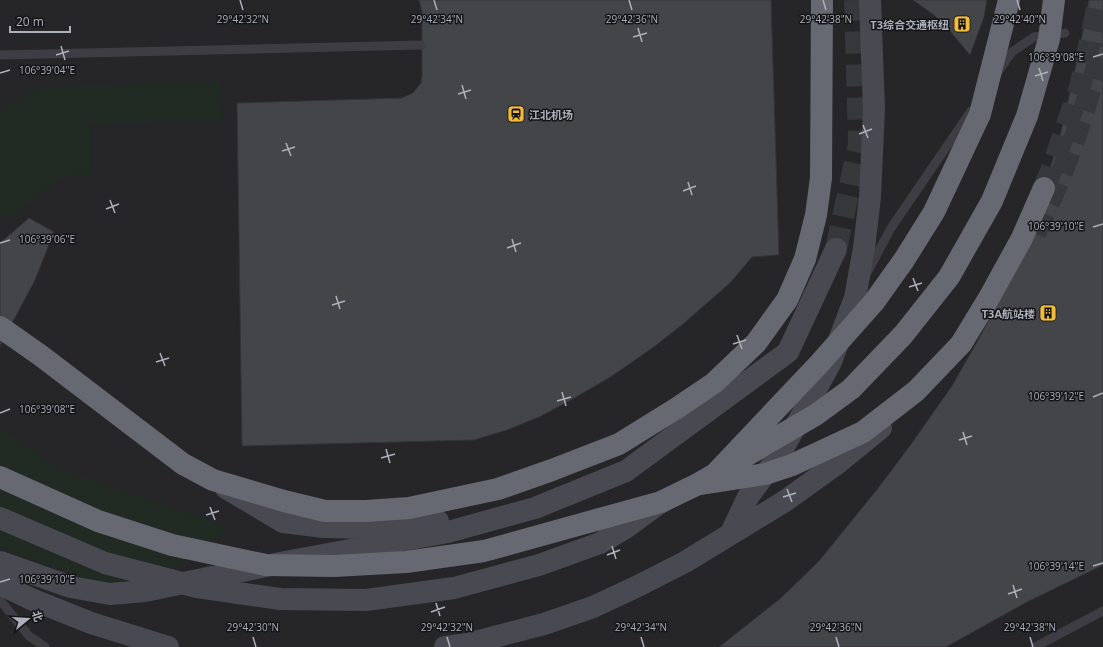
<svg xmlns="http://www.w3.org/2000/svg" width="1103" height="647" viewBox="0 0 1103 647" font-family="'Open Sans','Noto Sans SC',sans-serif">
<rect width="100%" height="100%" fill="#1a1a1c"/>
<path fill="#262629" d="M0,0h1103v647h-1103z"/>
<path fill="#212a23" d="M220,82l4,39 -134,2 1,50 -30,5 -52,40 -9,-4v-101l29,-22 16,-4z
M0,430l68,42 162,55 -48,36 -32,17 -34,7 -46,-13 -70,-27z"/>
<path fill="#444549" stroke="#343438" d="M419,0h352l8,255 -27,2 -22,26 -47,41 -28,22 -43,30 -41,24 -32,17 -32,13 -33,10 -232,6 -5,-343 165,-5 11,-5 8,-10 1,-7v-64z
M913,0h74l-3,17 -14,38 -20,-24 -16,-16z
M1089,0h14v565l-76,37 -81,45h-227l62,-49 38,-37 60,-74 30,-40 43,-61 25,-44 31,-58 27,-66 25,-82 18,-80z
M29,218l25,14 -19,48 -35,66v-103z"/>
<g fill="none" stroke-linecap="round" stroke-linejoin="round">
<path stroke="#37383c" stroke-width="22" stroke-dasharray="22 11" stroke-linecap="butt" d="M1035,233c30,-60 51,-124 68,-189
M836,249l23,-105 -4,-144"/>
<path stroke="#37383c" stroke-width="22" stroke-dasharray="22 11" stroke-linecap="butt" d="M1044,188l8,-20 28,-81 19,-87"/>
<path stroke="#3d3d43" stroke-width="9" d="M0,55l421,-10
M998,72l14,-20 22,-15 31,-4
M867,273l24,-45 80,-117
M0,600l29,36 16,11
M1035,647l68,-36"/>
<path stroke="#494a51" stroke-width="22" d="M226,488l57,34 41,5 48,1 66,-7
M731,533l17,-36 32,-43 50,-90 25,-66 9,-50 6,-51 4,-88 -4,-109
M0,562l71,25 39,7 35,-3 140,-29 163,-30 87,-24 91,-37 162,-119 48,-103
M0,584l31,15 60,24 77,24
M445,647l23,-3 76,-20 49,-17 45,-21 47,-24 100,-61 53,-38 43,-35"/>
<path stroke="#676972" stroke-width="22" d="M0,327l40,28 143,109 30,16 71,21 41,10h41l43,-3 89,-19 54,-19 67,-26 58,-36 37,-25 42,-40 31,-43 18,-41 11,-44 5,-37 1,-178"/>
<path stroke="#494a51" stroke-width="22" d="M0,518l105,45 92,24 83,12 86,1 88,-12 85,-23 61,-22 27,-16 34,-25"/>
<path stroke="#676972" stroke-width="22" d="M737,461l80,-47 34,-25 52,-54 46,-58 43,-76 35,-85 22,-77 5,-39
M0,477l98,44 74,24 94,20 68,1 72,-4 78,-11 177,-49 35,-17 19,-11 104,-110 55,-62 30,-42 30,-48 46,-98 29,-114
M701,484l64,-10 27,-9 71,-33 53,-41 45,-47 28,-46 33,-60 22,-50"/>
</g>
<path fill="none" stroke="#acb0bb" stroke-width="1.5" d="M240,0l3,10M434,0l3,10M629,0l3,10M823,0l3,10M1017,0l3,10M638,28l4,14M633,37l14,-4M61,46l4,14M56,55l13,-4M1093,57l10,-3M1039,68l4,13M0,73l10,-3M1035,76l13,-4M462,85l4,14M458,94l13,-4M863,125l5,13M859,134l13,-5M286,143l5,13M282,151l13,-4M688,182l4,13M683,191l13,-5M110,200l5,13M106,209l13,-5M1093,227l10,-3M512,239l4,13M0,243l10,-3M507,248l14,-5M913,278l5,13M909,287l13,-4M336,296l4,13M332,305l13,-4M737,335l5,14M733,344l13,-4M160,353l5,13M156,362l13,-4M562,392l4,14M1093,397l10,-4M557,401l14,-4M0,413l10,-4M963,432l4,13M959,440l13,-4M386,449l4,14M381,458l14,-4M787,489l5,13M783,497l13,-4M210,507l5,13M206,515l13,-4M612,546l4,13M607,555l13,-5M1093,566l10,-3M0,582l10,-3M1013,585l4,13M1008,594l14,-5M436,603l4,13M431,612l14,-5M253,637l3,10M447,637l3,10M641,637l3,10M836,637l3,10M1030,637l3,10"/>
<defs>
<g id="building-square" transform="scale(0.9)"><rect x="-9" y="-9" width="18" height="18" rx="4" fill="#f3bb3a" stroke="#151517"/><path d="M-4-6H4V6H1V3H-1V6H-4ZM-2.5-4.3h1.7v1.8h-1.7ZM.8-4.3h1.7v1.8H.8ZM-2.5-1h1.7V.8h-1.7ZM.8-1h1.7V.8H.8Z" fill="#111"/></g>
<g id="station-square" transform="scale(0.9)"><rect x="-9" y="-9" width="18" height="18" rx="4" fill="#f3bb3a" stroke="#151517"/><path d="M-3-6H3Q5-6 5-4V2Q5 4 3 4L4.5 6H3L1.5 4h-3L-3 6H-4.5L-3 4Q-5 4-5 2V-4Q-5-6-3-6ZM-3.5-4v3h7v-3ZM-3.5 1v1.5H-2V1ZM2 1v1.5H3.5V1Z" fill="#111"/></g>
</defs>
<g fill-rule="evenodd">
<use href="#building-square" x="962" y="24"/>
<use href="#station-square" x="516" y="114"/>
<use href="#building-square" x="1048" y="313"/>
</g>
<g text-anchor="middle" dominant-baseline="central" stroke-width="3" stroke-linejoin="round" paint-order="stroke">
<g font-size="11" font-weight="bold" fill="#acb0bb" stroke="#151517" text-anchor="end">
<text x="949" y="24">T3综合交通枢纽</text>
<text x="529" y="114" text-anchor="start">江北机场</text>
<text x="1035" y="313">T3A航站楼</text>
</g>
</g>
<g font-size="10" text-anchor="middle" fill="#acb0bb" stroke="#151517" stroke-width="3" stroke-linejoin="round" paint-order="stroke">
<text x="243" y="23">29°42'32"N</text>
<text x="437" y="23">29°42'34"N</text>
<text x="632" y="23">29°42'36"N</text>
<text x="826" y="23">29°42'38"N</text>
<text x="1020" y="23">29°42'40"N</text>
<text x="1056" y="61">106°39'08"E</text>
<text x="47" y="74">106°39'04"E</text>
<text x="1056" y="230">106°39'10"E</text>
<text x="47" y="243">106°39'06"E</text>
<text x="1056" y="400">106°39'12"E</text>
<text x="47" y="413">106°39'08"E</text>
<text x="1056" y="570">106°39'14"E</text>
<text x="47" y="583">106°39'10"E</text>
<text x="253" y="631">29°42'30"N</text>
<text x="447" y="631">29°42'32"N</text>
<text x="641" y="631">29°42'34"N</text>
<text x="836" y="631">29°42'36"N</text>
<text x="1030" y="631">29°42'38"N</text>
</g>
<g transform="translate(28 619) rotate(72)" stroke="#151517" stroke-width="3" paint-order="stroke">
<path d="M0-3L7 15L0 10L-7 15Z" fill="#acb0bb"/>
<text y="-6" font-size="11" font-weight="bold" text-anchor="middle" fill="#acb0bb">北</text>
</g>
<path d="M10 26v6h60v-6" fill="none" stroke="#acb0bb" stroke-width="2"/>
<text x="16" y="26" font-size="12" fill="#acb0bb" stroke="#151517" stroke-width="3" paint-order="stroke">20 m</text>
</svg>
